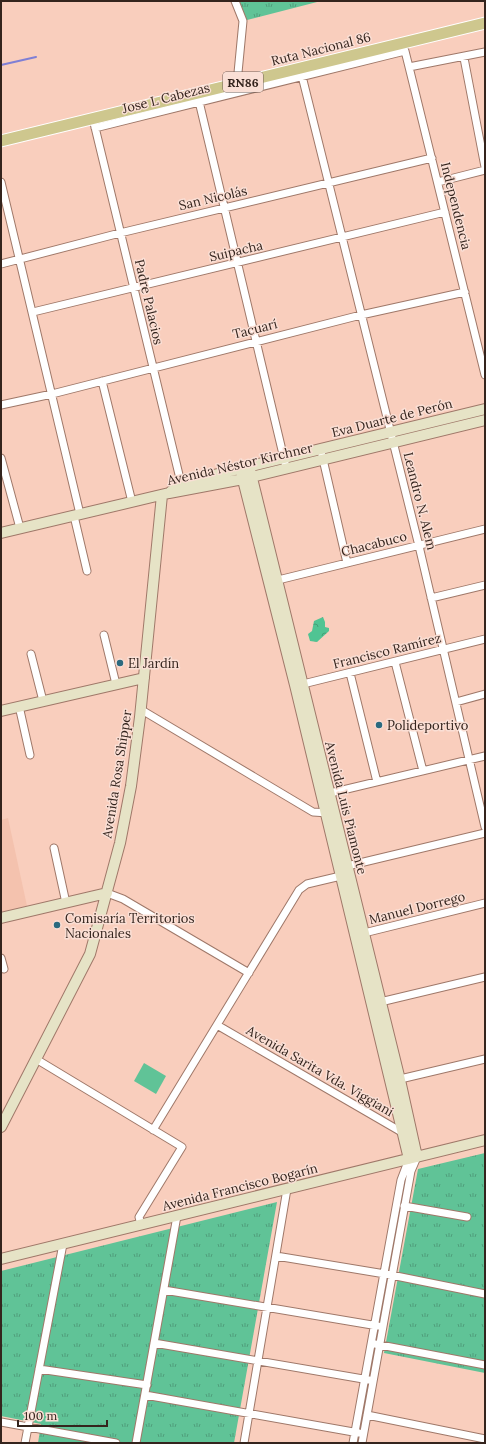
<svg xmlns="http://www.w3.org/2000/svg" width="486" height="1444" viewBox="0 0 486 1444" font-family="Lora,serif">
<defs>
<pattern id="grass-tufts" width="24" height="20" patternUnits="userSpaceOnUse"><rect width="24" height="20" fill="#60c397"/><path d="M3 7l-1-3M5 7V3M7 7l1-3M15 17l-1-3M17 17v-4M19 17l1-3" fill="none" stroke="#509e7b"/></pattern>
<pattern id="forest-crowns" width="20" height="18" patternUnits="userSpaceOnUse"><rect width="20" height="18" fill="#50c493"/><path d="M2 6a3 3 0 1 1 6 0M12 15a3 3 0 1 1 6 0" fill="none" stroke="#439f77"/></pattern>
</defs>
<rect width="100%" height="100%" fill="#f9cebd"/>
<path fill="#f4c2ae" d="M8,818l19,88 -26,6v-92z"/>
<path fill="url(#grass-tufts)" d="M239,1h82l-78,20z
M485,1153v220l-101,-20 34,-184z
M277,1202l-43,241h-196l3,-19 -40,-8v-145z"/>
<path fill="url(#forest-crowns)" d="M323,617l2,5v5l4,1v3l-12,11 -7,-1 -2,-7 4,-3 2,-10z"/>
<path fill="#60c397" d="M144,1063l22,13 -10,18 -22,-13z"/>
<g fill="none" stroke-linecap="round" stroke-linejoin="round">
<path stroke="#7f7fd5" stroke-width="2" d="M1,65l35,-8"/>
<g stroke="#9f7869" stroke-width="9">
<path id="street" d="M235,1l8,20 -6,62
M401,44l4,7 4,16 76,308
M464,58l21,109
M409,67l76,-15
M300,68l119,478 66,281
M197,93l89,374
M93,119l89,368
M95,128l310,-77
M1,182l79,332
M438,182l47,-12
M1,264l119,-31 312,-75
M33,312l412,-100
M102,381l30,121
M1,405l51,-11 309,-79 104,-23
M322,455l25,108
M1,458l19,70
M74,516l13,55
M274,581l211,-52
M431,598l54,-13
M104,635l12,49
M31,654l12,47
M395,662l28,109
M350,673l27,109
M299,685l186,-46
M456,702l29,-8
M19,706l11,49
M140,709l173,103 15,1
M326,794l159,-38
M54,848l12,55
M343,867l142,-34
M107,893l16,6 126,74
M360,934l125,-31
M1,958l3,11
M376,1003l109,-26
M217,1025l188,109
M36,1059l146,88 -43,70 2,8
M396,1080l89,-21
M153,1130l146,-240 8,-6 38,-9
M404,1206l63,11
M276,1256l115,19 94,19
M164,1290l214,36
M154,1343l215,37
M375,1344l110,21
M39,1369l108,16
M145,1395l214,38
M367,1415l118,24
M1,1422l115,21
M25,1443l38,-199
M136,1443l41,-227
M244,1443l43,-254
M353,1443l48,-263 8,-21
M362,1443l49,-272 6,-14"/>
</g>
<g stroke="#9f7869" stroke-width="12">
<path id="secondary" d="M249,466l151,614 17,77
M240,468l55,217 114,474
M169,493l12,-10 304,-74
M1,533l168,-40 74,-14 242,-59
M1,711l143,-33
M1,918l106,-25
M1,1127l89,-173 30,-111 11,-57 9,-69 22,-222
M1,1259l484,-119"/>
</g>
<g stroke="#fff" stroke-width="13">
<path id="primary" d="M1,141l484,-118"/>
</g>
<use href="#street" stroke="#fff" stroke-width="7"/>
<use href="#secondary" stroke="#e6e3c6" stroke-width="10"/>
<use href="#primary" stroke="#cec78e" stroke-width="11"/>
</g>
<g fill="#2b6a7f" stroke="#fadfd5" stroke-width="1.5">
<circle cx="120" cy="663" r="4"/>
<circle cx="379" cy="725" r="4"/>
<circle cx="57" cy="925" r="4"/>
</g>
<g text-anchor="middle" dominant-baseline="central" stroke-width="3" stroke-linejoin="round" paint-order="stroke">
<rect fill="#fadfd5" stroke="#6f5c54" stroke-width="1" x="223" y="72" width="40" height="20" rx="3"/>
<g font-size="12" font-weight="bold" fill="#34241d">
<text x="243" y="82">RN86</text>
</g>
<g font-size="13" fill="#34241d" stroke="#fadfd5">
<text transform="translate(321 49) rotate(-14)">Ruta Nacional 86</text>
<text transform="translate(166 98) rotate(-14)">Jose L Cabezas</text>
<text transform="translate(213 198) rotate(-13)">San Nicolás</text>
<text transform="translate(456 206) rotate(76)">Independencia</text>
<text transform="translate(236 251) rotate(-13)">Suipacha</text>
<text transform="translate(149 302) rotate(77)">Padre Palacios</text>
<text transform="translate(255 329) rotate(-14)">Tacuarí</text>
<text transform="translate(392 418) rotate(-14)">Eva Duarte de Perón</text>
<text transform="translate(240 464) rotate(-13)">Avenida Néstor Kirchner</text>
<text transform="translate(420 501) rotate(76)">Leandro N. Alem</text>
<text transform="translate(374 544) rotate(-14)">Chacabuco</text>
<text transform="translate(387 651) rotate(-14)">Francisco Ramírez</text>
<text transform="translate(117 774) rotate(-81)">Avenida Rosa Shipper</text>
<text transform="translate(346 808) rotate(76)">Avenida Luis Piamonte</text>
<text transform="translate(417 908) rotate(-14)">Manuel Dorrego</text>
<text transform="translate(320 1071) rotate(30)">Avenida Sarita Vda. Viggiani</text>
<text transform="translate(240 1187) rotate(-14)">Avenida Francisco Bogarín</text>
</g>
<g font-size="13" fill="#34241d" stroke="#fadfd5" text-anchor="start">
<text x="128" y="663">El Jardín</text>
<text x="387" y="725">Polideportivo</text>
<text x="65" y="918">Comisaría Territorios<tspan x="65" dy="15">Nacionales</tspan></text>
</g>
</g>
<rect width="486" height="1444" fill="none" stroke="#34241d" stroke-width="4"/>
<path d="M18 1420v6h89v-6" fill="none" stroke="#34241d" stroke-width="2"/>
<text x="24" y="1420" font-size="12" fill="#34241d" stroke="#fadfd5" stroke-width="3" paint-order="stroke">100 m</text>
</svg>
